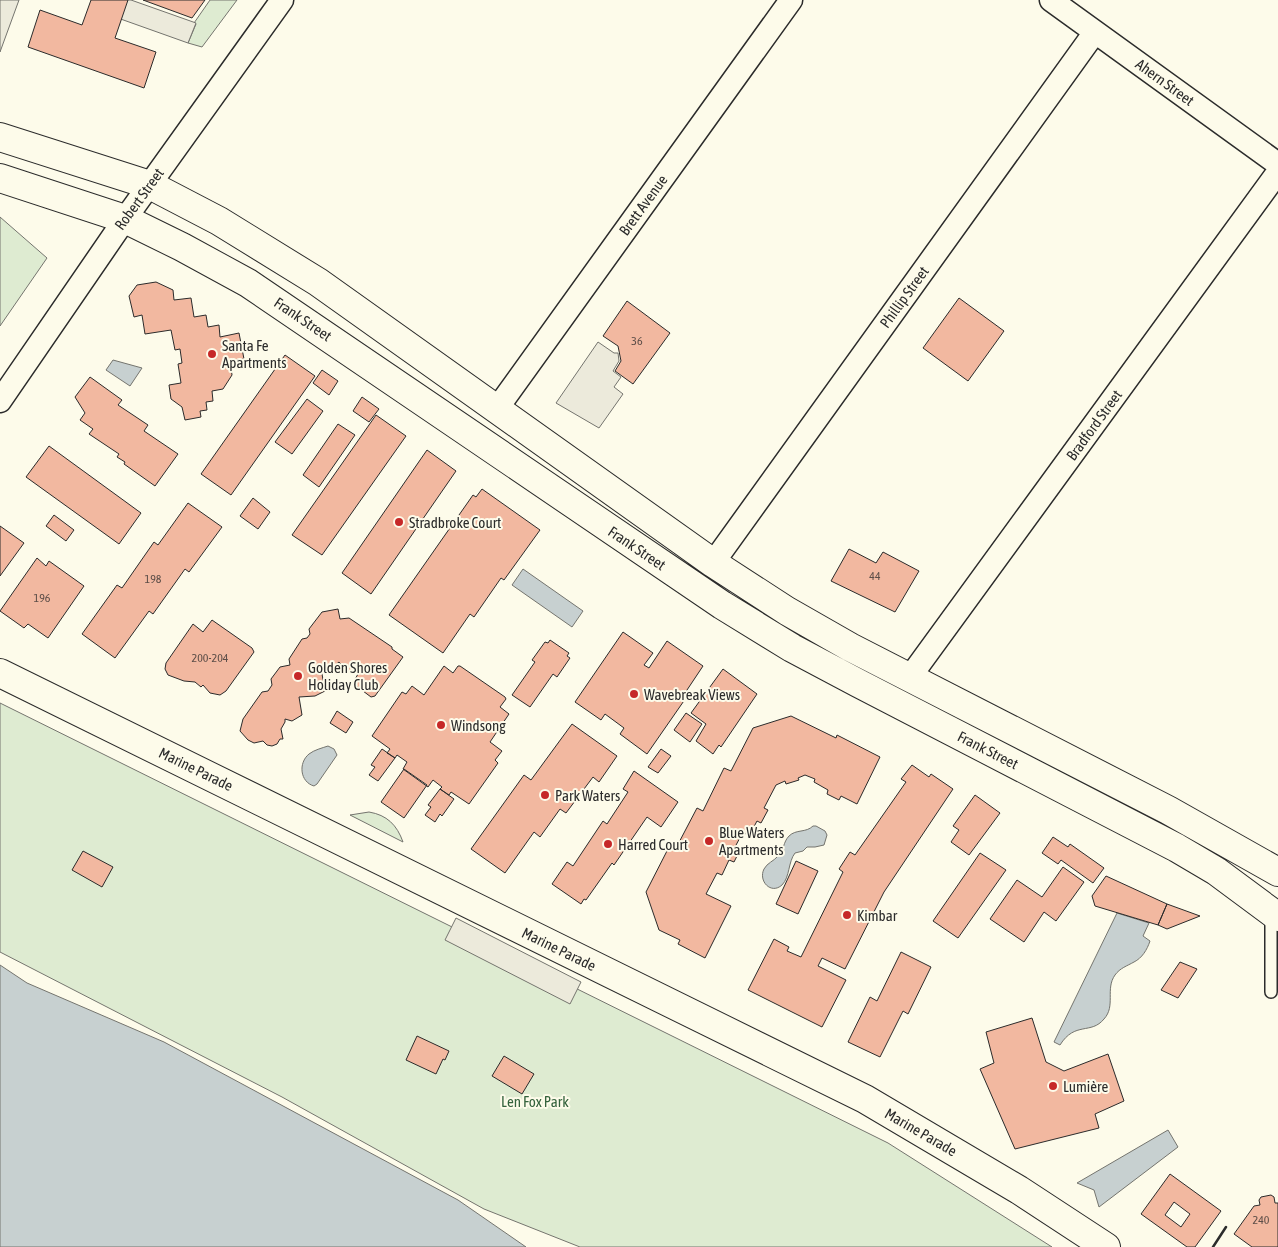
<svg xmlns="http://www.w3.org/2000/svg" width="1278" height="1247" viewBox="0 0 1278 1247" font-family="'Asap Condensed',sans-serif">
<rect width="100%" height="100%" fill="#fdfbea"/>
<path fill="#deebd1" stroke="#74746e" d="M210,0h27l-35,47 -14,-4 8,-19 -2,-1z
M0,217l47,41 -47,68z
M0,703l888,440 164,104h-472l-96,-38 -202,-112 -282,-145z
M369,812c18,3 28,13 34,30l-53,-27z"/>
<path fill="#eceadb" stroke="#74746e" d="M0,0h19l-19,52z
M121,0h10l65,23 -8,20 -73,-26z
M598,342l16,11h4l1,8 -6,10 8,6 -7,10 9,7 -24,34 -43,-25z
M456,918l125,64 -11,22 -125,-64z"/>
<path fill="#c7d0d0" stroke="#74746e" d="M113,360l29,8 -12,18 -24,-16z
M523,569l60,42 -11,16 -60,-42z
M328,746l6,3 3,6 -20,29 -3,2c-14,-4 -16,-23 -5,-32 5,-4 13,-6 19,-8z
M813,826h3l9,5 2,4 -3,10 -9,2h-8l-4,4 -8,2c-7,9 -5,24 -13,32 -11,10 -24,-4 -18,-16 3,-6 10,-8 14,-13 6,-5 5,-14 11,-20 7,-7 17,-3 24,-10z
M1117,913l32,10 -6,13 7,5c-3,9 -8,17 -16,21 -7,4 -14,6 -19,13 -10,14 1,31 -11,44 -13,16 -29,2 -44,26l-6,-3z
M0,965l27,18 137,59 294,158 68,47h-526z
M1168,1130l10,17 -79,60 -5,-17 -17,-7z"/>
<path fill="#f2b8a0" stroke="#2b2b2b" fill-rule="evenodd" d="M91,0h37l-13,38 41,14 -12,36 -116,-41 12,-37 42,15z
M143,0h62l-13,18z
M156,282l17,8 1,10 17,-2 3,19 12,-2 2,12 11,-2 1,12 19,-4 5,26 -14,2 2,14 -9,14 -11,2 1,10 -7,1 1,8 -7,1 1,6 -16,3 -3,-13 -11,-8 -2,-14 12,-2 -3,-19 4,-1 -2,-14 -5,1 -4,-20 -26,4 -3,-19 -8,2 -5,-21 8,-11z
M959,298l45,33 -36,50 -45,-33z
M627,301l43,32 -37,51 -18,-13 6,-10 -3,-15 -15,-10z
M285,355l30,21 -84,119 -30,-21z
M322,370l16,11 -9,14 -16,-12z
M90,377l32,23 -4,5 30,20 -4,6 34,23 -23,32 -31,-22 1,-2 -8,-5 2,-3 -30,-20 4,-5 -13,-9 5,-7 -10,-16z
M362,397l17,12 -10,13 -16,-11z
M307,399l16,12 -31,43 -17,-12z
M376,415l30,21 -84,119 -30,-20z
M338,424l17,11 -36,52 -16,-12z
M49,446l92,67 -22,31 -93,-67z
M427,450l29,21 -85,123 -29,-21z
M482,489l58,41 -36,50 -3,-2 -27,39 -4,-3 -27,39 -54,-38 84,-120 3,2z
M253,498l17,14 -12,17 -18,-13z
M188,503l34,24 -33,45 -4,-3 -32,45 -4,-3 -34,47 -33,-24 35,-49 5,3 32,-46 4,3z
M54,515l20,15 -8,11 -20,-15z
M0,526l24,17 -24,33z
M849,549l27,14 7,-11 36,19 -24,41 -64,-31z
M37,558l9,8 3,-5 35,25 -36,52 -20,-14 -4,4 -24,-17z
M338,609l2,10 9,-1 43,29v2l11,8 -28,39 -4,1 -16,-12 -1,-4 4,-7 -6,-3 -6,-1 -7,-8 -6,5 -8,-2 1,4 -4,5 3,17 -10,5 -16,1 3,18 -10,6 -7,-2v3l-4,7 2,10h-3l-3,5 -5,2 -5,-1 -4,-4 -9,2 -6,-3 -8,-9 3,-12 19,-27 6,-1 4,-6 -1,-6 9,-12 10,-2 -1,-6 13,-20 5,-1 3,-4 -1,-5 13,-17z
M212,620l40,28 2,4 -28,39 -6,4 -10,-2 -7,-8 -2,2 -6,-5 -11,-1 -16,-6 -3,-6 1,-6 27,-39 10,8z
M623,632l30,21 -9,12 5,3 18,-27 36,25 -18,27 3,2 -41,59 -27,-20 4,-6 -19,-14 -4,6 -26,-18z
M550,640l19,13 -2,3 3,2 -13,19 -4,-3 -23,33 -18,-12 23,-33 -3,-2 13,-18 3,1z
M444,666l9,7 5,-7h2l45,31 1,2 -6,8 9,7 -19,28 12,9 -7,9 3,3 -29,41 -18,-12 -2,3 -9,-6 2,-2 -9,-7 -5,7 -25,-18 4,-7 -10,-7 -2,3 -8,-5 3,-4 -18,-13 30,-44 4,2 6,-8 12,9z
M723,669l34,25 -36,53 -2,-2 -6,9 -17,-13 10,-17 -15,-11z
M337,711l16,11 -7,11 -16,-10z
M686,713l16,11 -12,18 -16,-12z
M791,716l45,22 1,-3 43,22 -23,47 -16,-8 -2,4 -12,-6 1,-4 -14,-8 1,-3 -10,-4 -7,3 1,2 -13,4 -1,-3 -9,4 -12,23 4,2 -7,13 -4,-2 -8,15 -6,-4 -8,15 5,3 -6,12 -5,-2 -7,15 -5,-2 -11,21 25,12 -26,52 -27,-14 2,-4 -21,-10 -13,-38 23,-45 6,3 22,-42 6,3 21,-43 7,3 22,-43z
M572,724l45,32 -18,26 -6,-5 -27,36 -6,-4 -20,28 -6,-5 -29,41 -34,-24 53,-74 7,5z
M382,749l13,9 -17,23 -9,-6 6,-8 -4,-2z
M661,749l10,7 -13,17 -10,-6z
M912,765l17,12 2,-3 22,15 -69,103 -39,77 -23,-11 -4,8 28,14 -24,47 -74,-37 26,-51 15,8 -2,4 14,6 42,-85 -4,-3 11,-17 5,3 51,-73 -5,-3z
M404,769l23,16 -23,33 -23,-16z
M634,771l44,31 -17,25 -14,-10 -33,48 -2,-2 -26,37 -2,-1 -3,5 -29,-20 15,-22 6,4 30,-45 4,3 21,-32 -5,-3z
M440,789l14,10 -12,17 -2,-2 -5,8 -10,-7 6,-8 -3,-2z
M975,795l25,18 -31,42 -18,-13 8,-12 -6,-4z
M1053,837l15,10 2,-3 34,24 -11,15 -32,-23 -3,4 -16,-11z
M83,851l30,16 -11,20 -30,-17z
M980,853l26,17 -48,68 -25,-17z
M796,861l22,10 -20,43 -22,-10z
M1063,867l21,15 -28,39 -12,-9 -20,30 -34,-23 27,-39 25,17z
M1106,876l61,28 -9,21 -63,-19 -3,-10z
M1167,904l33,12 -33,13 -9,-4z
M901,952l30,15 -23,47 -5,-3 -23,46 -32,-15 22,-45 7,4z
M1180,962l17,7 -19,29 -17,-8z
M1032,1018l14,44 18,9 44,-17 16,47 -29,13 4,14 -84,21 -35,-80 14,-6 -8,-31z
M417,1036l32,15 -4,9 -2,-1 -7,15 -30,-14z
M504,1056l30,18 -12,20 -30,-18z
M1170,1174l51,37 -26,36h-8l-46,-33zM1174,1202l16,12 -9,13 -16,-12z
M1271,1195l3,2 1,6h3v44h-26l-18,-13 20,-28 6,-1 -1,-5 2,-3z"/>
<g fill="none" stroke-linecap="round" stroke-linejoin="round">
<g stroke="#2b2b2b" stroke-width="14">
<path id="lane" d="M1271,914v78"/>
</g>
<g stroke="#2b2b2b" stroke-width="25">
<path id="street" d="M1051,0l227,164
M0,401l125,-182 157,-219
M496,410l295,-410
M713,563l382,-531
M910,677l368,-505"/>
</g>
<g stroke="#2b2b2b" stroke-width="30">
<path id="secondary" d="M0,673l865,426 154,91 87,57"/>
</g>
<g stroke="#2b2b2b" stroke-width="30">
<path id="highway" d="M0,137l150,48 69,36 99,61 395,281 74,48 63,36 318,163 110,62
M0,178l125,41 57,28 66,36 474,322 70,43 66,35 319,165 39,23 62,46"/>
</g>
<use href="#lane" stroke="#fdfbea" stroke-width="11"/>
<use href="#street" stroke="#fdfbea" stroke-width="22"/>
<use href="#secondary" stroke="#fdfbea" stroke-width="28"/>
<use href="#highway" stroke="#fdfbea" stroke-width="28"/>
<path stroke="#2b2b2b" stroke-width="2.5" d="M1213,1247l13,-20"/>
</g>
<g fill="#c62828" stroke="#fdfbea" stroke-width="2">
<circle cx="212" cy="354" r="5"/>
<circle cx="399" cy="522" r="5"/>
<circle cx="298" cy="676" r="5"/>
<circle cx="634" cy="694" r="5"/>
<circle cx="441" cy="725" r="5"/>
<circle cx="545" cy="795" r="5"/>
<circle cx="709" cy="841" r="5"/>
<circle cx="608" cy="844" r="5"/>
<circle cx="847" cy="915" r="5"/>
<circle cx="1053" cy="1086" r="5"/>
</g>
<g text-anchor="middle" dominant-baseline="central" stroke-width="4" stroke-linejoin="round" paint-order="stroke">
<g font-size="12" fill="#5d4e48">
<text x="637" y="341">36</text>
<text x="875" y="576">44</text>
<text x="153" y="579">198</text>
<text x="42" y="598">196</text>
<text x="210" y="658">200-204</text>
<text x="1261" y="1220">240</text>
</g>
<g font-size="15" fill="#2b2b2b" stroke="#fdfbea">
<text transform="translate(1165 82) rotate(36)">Ahern Street</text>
<text transform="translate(139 199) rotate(-54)">Robert Street</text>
<text transform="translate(643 205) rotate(-54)">Brett Avenue</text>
<text transform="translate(904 297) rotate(-54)">Phillip Street</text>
<text transform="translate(303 319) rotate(34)">Frank Street</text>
<text transform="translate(1094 425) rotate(-54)">Bradford Street</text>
<text transform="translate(637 548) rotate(34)">Frank Street</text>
<text transform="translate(988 750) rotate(27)">Frank Street</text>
<text transform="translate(196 769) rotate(26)">Marine Parade</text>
<text transform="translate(559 949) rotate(26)">Marine Parade</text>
<text transform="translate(921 1132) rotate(30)">Marine Parade</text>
</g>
<g font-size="15" fill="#2b2b2b" stroke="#fdfbea" text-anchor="start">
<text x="222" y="345">Santa Fe<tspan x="222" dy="17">Apartments</tspan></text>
<text x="409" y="522">Stradbroke Court</text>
<text x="308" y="667">Golden Shores<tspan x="308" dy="17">Holiday Club</tspan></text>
<text x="644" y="694">Wavebreak Views</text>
<text x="451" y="725">Windsong</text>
<text x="555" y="795">Park Waters</text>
<text x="719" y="832">Blue Waters<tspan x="719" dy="17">Apartments</tspan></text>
<text x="618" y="844">Harred Court</text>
<text x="857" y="915">Kimbar</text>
<text x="1063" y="1086">Lumière</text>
</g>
<g font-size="15" fill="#34623c" stroke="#fdfbea">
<text x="535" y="1101">Len Fox Park</text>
</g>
</g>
</svg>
